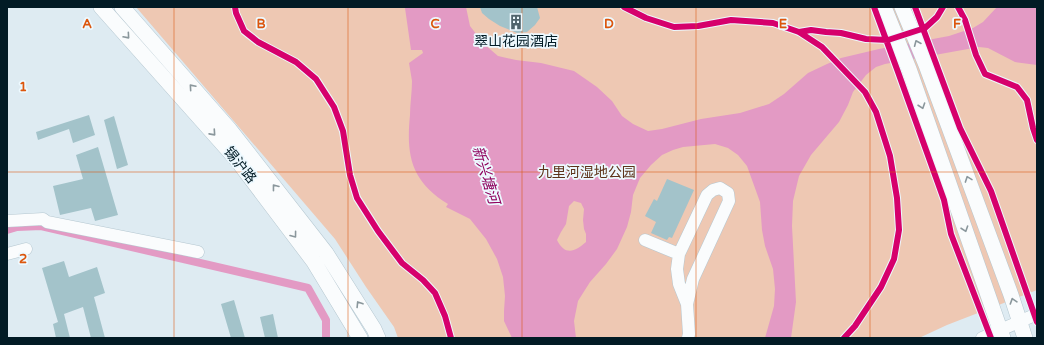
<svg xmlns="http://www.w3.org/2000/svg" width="1044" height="345" viewBox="0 0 1044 345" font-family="'Varela Round','Noto Sans SC',sans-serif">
<rect width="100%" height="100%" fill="#deebf2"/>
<path fill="#eec8b3" d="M136,7h901v283l-90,35 -28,13h-521l-4,-11 -28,-40 -31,-48z"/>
<path fill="#e39ac4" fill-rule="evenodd" d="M414,7h52l4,19 14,18 14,12 18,4 25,3 33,8 23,16 15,14 10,15 11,8 15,7 14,-2 39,-10 39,-6 29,-9 15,-10 24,-21 19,-9 14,-6 38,-9 70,-13 24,-8 10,-6 14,-15h40v58l-22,-3 -27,-14 -9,-1 -94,17 -9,3 -10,8 -13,17 -5,13 -9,17 -28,33 -12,21 -6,25 -1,25 4,76 -5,36h-26l9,-32 1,-17 -2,-20 -8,-23 -3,-16 -2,-28 -13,-36 -9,-11 -10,-7 -13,-4 -32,3 -10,3 -11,5 -11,10 -11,13 -7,17 -2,17 -4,15 -10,22 -11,15 -16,18 -12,19 -4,20 2,17h-64l-8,-17v-10l1,-15 -2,-19 -6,-18 -11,-20 -16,-20 -24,-12 2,-3c-37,-23 -42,-48 -38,-89 0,-11 2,-23 2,-34 -1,-6 -2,-12 -3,-18l14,-10 -1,-3h-11l-6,-42zM574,201l7,2 3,6 -1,11 1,9 2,5v8c-11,10 -21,14 -29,-2l4,-8 5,-8 3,-18z"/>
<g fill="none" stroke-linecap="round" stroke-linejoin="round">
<path stroke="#e39ac4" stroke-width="8" d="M7,230l10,-3 24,-1 267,62 18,32v18"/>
</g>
<path fill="#a3c3ca" d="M480,7h57l3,11 -5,7 -8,7 -10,1 -17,-7 -11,-7 -7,-6z
M89,115l6,20 -22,8 -4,-14 -31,11 -2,-8z
M114,116l14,49 -11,4 -13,-49z
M98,147l20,68 -23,6 -4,-13 -31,7 -7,-29 30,-7 -7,-24z
M667,179l27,11 -22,48 -3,-1 -2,3 -16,-7 5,-11 -11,-6 9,-17 3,2z
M64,261l5,16 28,-10 8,26 -11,4 11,41h-14l-8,-31 -19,7 6,24h-14l-3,-14 5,-2 -16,-54z
M234,300l11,38h-14l-10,-34z
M273,314l5,24h-13l-5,-21z"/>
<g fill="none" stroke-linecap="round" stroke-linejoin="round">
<g stroke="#b5c7d0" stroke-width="13">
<path id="minor" d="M7,221l36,-2 4,3 151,30
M645,240l34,14
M7,254l19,-5
M687,304l-8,-20 -2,-15 2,-15 28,-59 6,-5 7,-2 8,5 1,8 -36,78 -6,25 2,30 -1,4
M982,338l55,-24"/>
</g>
<g stroke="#b5c7d0" stroke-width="16">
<path id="major" d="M101,7l136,153 77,102 46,76
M122,7l108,123 96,123 48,76 4,9
M884,7l25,62 94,269
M902,7l24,58 85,230 14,43"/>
</g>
<use href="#minor" stroke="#fafcfd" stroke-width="12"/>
<use href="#major" stroke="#fafcfd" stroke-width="15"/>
<g stroke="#edf9ff" stroke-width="8">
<path id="cycleway" d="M235,7l1,6 8,18 14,11 38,20 20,17 18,28 9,24 7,44 7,23 21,33 24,32 21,17 12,13 10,23 6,22
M624,7l22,11 28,9 24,-1 33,-6 42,3 26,9 23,15 43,45 11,20 14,44 7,42 2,32 -5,29 -13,28 -26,39 -11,12
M874,7l24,65 46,128 7,34 40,104
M915,7l45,121 31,63 46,131
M958,7l7,13 11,35 9,19 32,13 10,13 6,28 4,12
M799,32l12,-2 15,2 15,1 25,6 22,1 37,-12 12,-11 6,-10"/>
</g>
<use href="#cycleway" stroke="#d6006c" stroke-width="6"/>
</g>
<defs><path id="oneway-chevron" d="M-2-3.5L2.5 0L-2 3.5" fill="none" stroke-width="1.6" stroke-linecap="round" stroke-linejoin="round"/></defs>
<g stroke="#8a979c">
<use href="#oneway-chevron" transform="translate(127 36) rotate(49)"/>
<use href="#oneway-chevron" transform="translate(917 43) rotate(-113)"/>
<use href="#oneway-chevron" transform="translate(192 87) rotate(-131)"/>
<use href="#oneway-chevron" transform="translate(922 106) rotate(71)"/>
<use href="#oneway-chevron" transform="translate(213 133) rotate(48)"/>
<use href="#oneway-chevron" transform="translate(968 179) rotate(-110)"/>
<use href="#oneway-chevron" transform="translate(275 187) rotate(-128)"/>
<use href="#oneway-chevron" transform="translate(965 229) rotate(71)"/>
<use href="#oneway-chevron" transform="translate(294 235) rotate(53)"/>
<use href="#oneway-chevron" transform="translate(1013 301) rotate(-108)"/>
<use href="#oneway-chevron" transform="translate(359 304) rotate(-122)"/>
</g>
<path fill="none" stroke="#dc560d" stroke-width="1" stroke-opacity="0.55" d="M174,7v331M348,7v331M522,7v331M696,7v331M870,7v331M7,172h1030"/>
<defs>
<g id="building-bare" transform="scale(1.2)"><path d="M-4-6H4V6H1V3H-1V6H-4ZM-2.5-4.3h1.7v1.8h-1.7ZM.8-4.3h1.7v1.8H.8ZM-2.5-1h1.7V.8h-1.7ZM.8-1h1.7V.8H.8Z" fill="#4f646d" stroke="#edf9ff" stroke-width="2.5" paint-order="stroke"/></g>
</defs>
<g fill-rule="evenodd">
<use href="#building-bare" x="516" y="22"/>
</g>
<g text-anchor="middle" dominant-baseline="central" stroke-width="3.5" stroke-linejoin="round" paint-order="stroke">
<g font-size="14" fill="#021b25" stroke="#edf9ff">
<text x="516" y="41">翠山花园酒店</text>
</g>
<g font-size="14" fill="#021b25" stroke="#edf9ff">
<text transform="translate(240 165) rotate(51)">锡沪路</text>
</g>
<g font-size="14" fill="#5e331b" stroke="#edf9ff">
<text x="587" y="172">九里河湿地公园</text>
</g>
<g font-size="15" font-style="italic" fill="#90035f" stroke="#edf9ff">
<text transform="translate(486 175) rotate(73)">新兴塘河</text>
</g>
</g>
<g font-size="13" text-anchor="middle" font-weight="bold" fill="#dc560d" stroke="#edf9ff" stroke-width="3.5" stroke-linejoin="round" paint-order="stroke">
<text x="87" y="28">A</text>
<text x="261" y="28">B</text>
<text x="435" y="28">C</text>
<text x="609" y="28">D</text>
<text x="783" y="28">E</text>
<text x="957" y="28">F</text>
<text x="23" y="91">1</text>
<text x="23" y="263">2</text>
</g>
<rect width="1044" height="345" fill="none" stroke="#021b25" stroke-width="16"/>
</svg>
